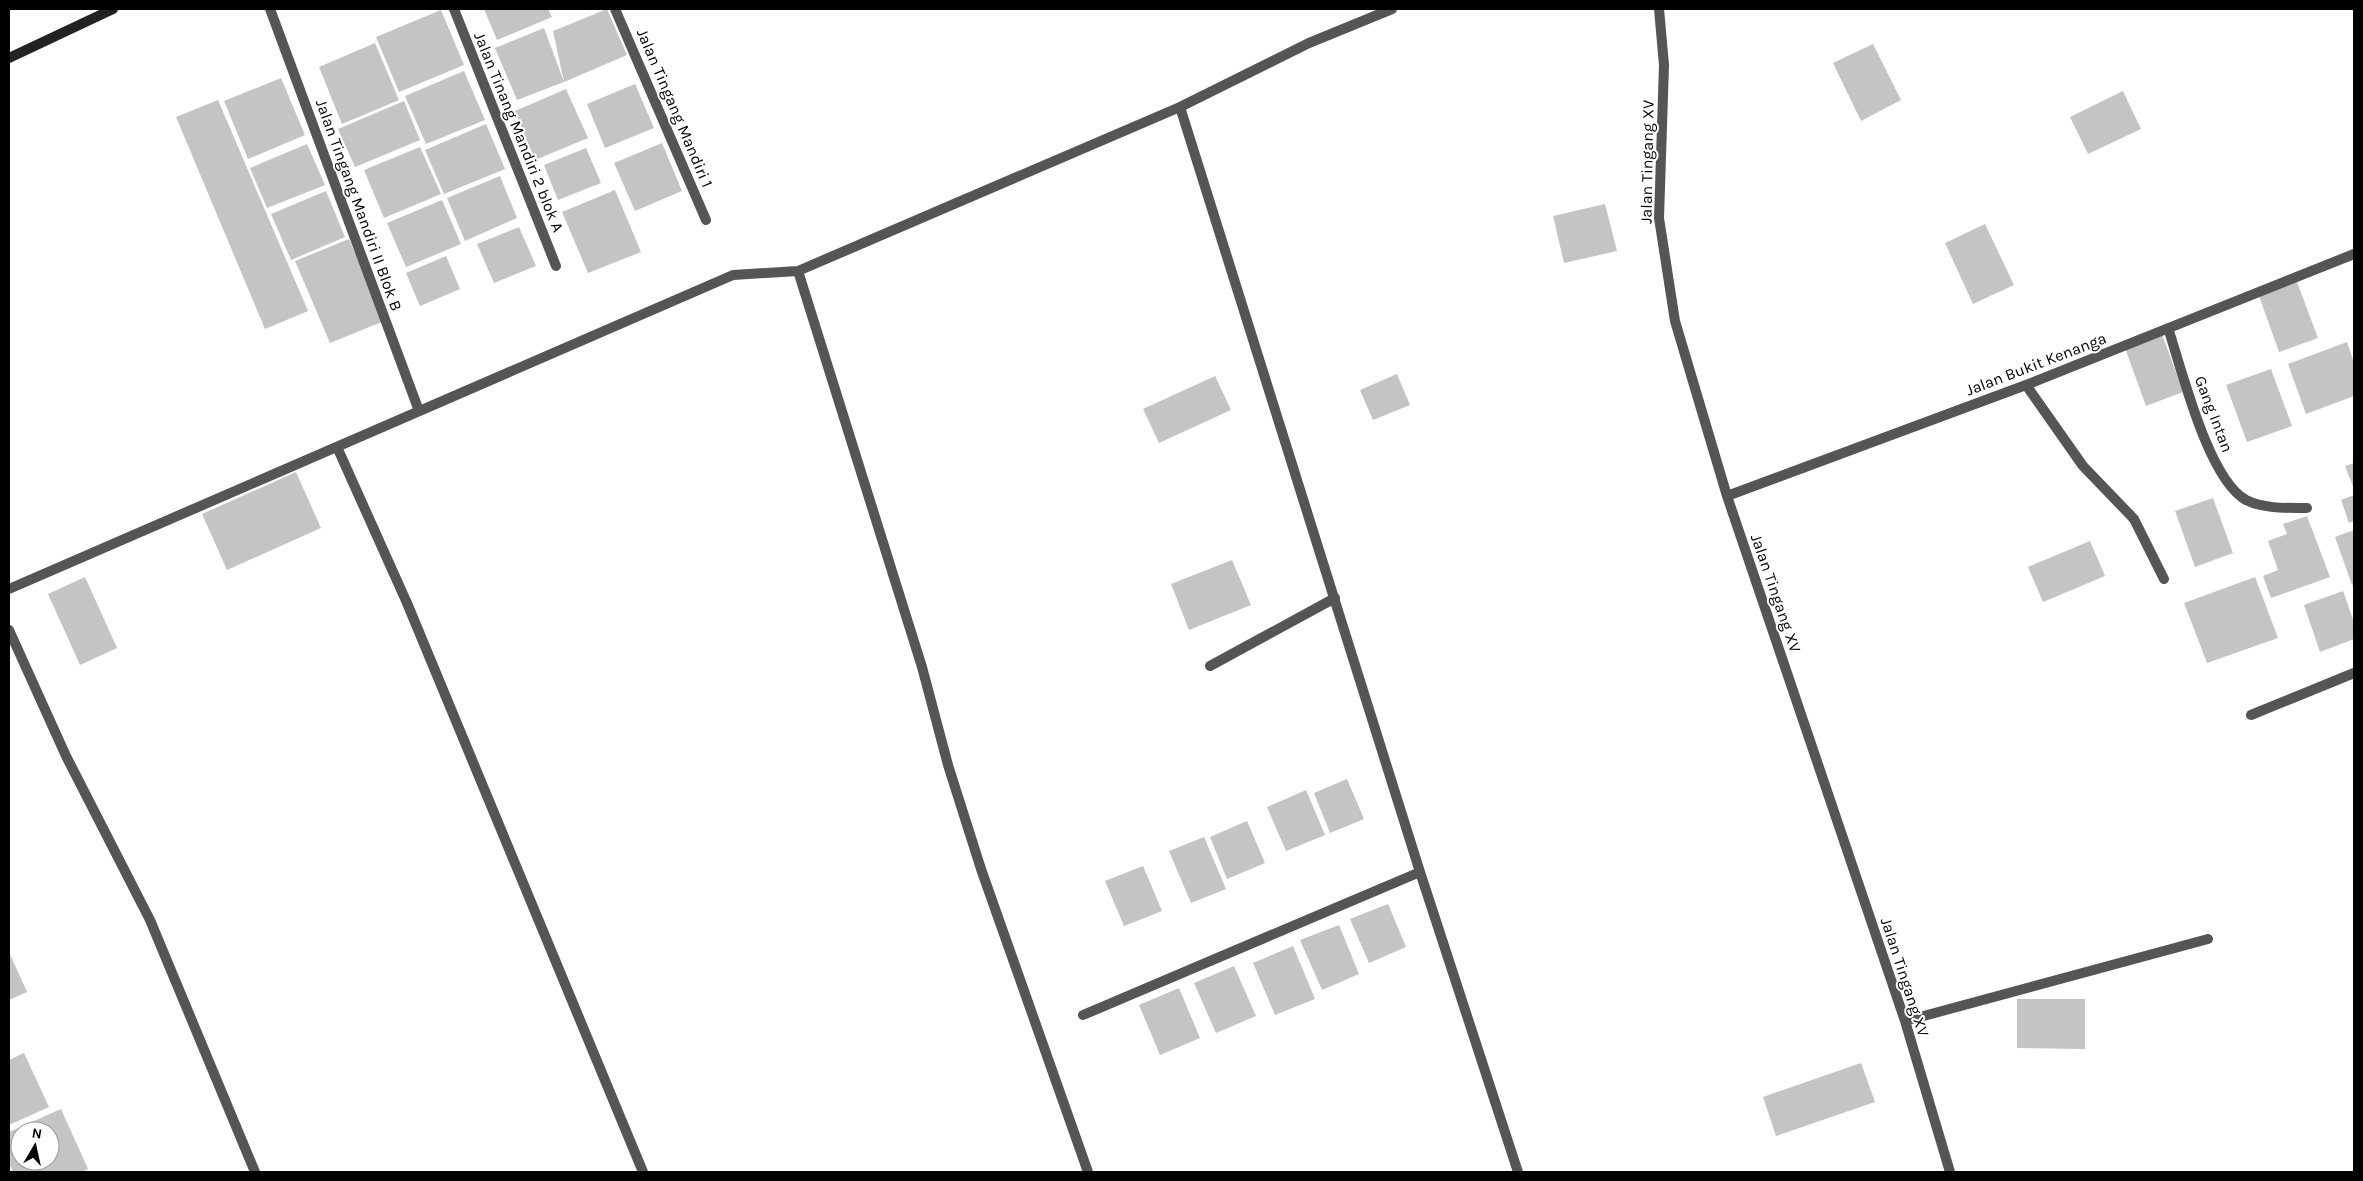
<svg xmlns="http://www.w3.org/2000/svg" width="2363" height="1181" viewBox="0 0 2363 1181" font-family="Karla,sans-serif">
<rect width="100%" height="100%" fill="#fff"/>
<path fill="#c4c4c4" fill-rule="evenodd" d="M484,9h64l4,8 -55,23z
M607,9l20,46 -63,27 -11,-51z
M441,10l23,55 -65,27 -23,-55z
M544,28l20,54 -47,18 -22,-52z
M375,43l24,57 -57,24 -23,-57z
M1873,44l28,56 -40,21 -28,-58z
M464,71l21,49 -59,24 -21,-48z
M281,78l24,57 -57,24 -24,-58z
M635,84l19,44 -49,20 -18,-44z
M566,89l22,49 -53,22 -20,-49z
M2123,91l18,38 -53,25 -18,-37z
M218,100l90,211 -43,18 -89,-212z
M404,101l16,39 -65,27 -17,-38z
M486,124l19,45 -61,25 -19,-44z
M662,143l20,48 -47,20 -21,-48z
M307,144l18,41 -58,23 -17,-40z
M420,147l21,47 -57,24 -20,-48z
M586,148l15,35 -43,17 -14,-35z
M500,176l17,42 -52,23 -18,-43z
M615,190l26,62 -53,21 -26,-61z
M326,191l19,46 -54,23 -20,-46z
M442,200l19,44 -55,23 -19,-44z
M1605,204l12,47 -53,12 -11,-47z
M1985,224l29,61 -41,19 -28,-61z
M519,227l17,39 -42,17 -17,-39z
M349,239l35,82 -54,22 -35,-82z
M446,256l14,33 -40,17 -14,-33z
M2297,282l21,56 -39,14 -20,-56z
M2162,334l21,58 -37,14 -21,-58z
M2347,342l7,21v33l-48,18 -18,-50z
M2271,369l21,57 -45,16 -21,-57z
M1397,374l13,31 -37,15 -13,-30z
M1215,376l16,34 -72,33 -16,-34z
M2354,463v26l-9,-23z
M296,472l25,56 -94,42 -25,-56z
M2354,495v26l-5,2 -8,-23z
M2213,498l20,55 -38,14 -20,-56z
M2307,516l23,61 -59,21 -8,-22 15,-6 -10,-29 19,-7 -4,-10z
M2354,530v54l-2,1 -17,-48z
M2090,541l15,35 -62,26 -15,-35z
M1232,560l19,45 -62,25 -18,-46z
M85,577l32,71 -37,17 -32,-71z
M2255,577l23,61 -71,25 -23,-60z
M2343,591l11,31v17l-34,13 -16,-47z
M1347,779l17,40 -34,14 -16,-40z
M1306,790l19,45 -39,16 -19,-44z
M1247,821l18,42 -38,16 -17,-42z
M1204,837l22,52 -35,14 -22,-52z
M1143,866l19,45 -38,15 -19,-45z
M1388,904l18,43 -37,16 -19,-44z
M1339,925l20,49 -37,16 -22,-50z
M1293,946l22,53 -40,16 -22,-52z
M9,952l18,40 -18,8z
M1234,966l22,50 -40,17 -22,-50z
M1179,988l21,50 -40,17 -21,-50z
M2017,999h68v50l-68,-1z
M24,1053l25,54 -40,18v-65z
M1861,1063l14,39 -99,34 -13,-39z
M61,1109l27,60 -6,3h-69l-4,-9v-31zM20,1131h30v30h-30z"/>
<g fill="none" stroke-linecap="round" stroke-linejoin="round">
<path stroke="#555" stroke-width="10" d="M1210,666l125,-68"/>
<path stroke="#555" stroke-width="10" d="M270,9l149,402
M454,9l102,257
M615,9l91,211
M1659,9l5,56 -5,153 16,103 52,175 178,525 45,151
M1180,107l240,765 98,300
M798,271l124,396 26,98 33,104 107,303
M2168,328c14,42 40,151 78,172 18,9 41,8 61,8
M2026,385l57,81 51,53 30,60
M337,447l70,156 236,569
M1727,496l299,-111 328,-131
M9,589l724,-314 65,-4 382,-164 129,-64 83,-34
M9,630l57,126 84,164 105,252
M2251,715l103,-42
M1083,1015l337,-143
M1905,1021l303,-82"/>
<path stroke="#222" stroke-width="10" d="M9,58l104,-49"/>
</g>
<g text-anchor="middle" dominant-baseline="central" stroke-width="4" stroke-linejoin="round" paint-order="stroke">
<g font-size="16" fill="#000" stroke="#fff">
<text transform="translate(675 108) rotate(67)">Jalan Tingang Mandiri 1</text>
<text transform="translate(519 132) rotate(68)">Jalan Tinang Mandiri 2 blok A</text>
<text transform="translate(1647 162) rotate(-89)">Jalan Tingang XV</text>
<text transform="translate(359 205) rotate(70)">Jalan Tingang Mandiri II Blok B</text>
<text transform="translate(2036 364) rotate(-21)">Jalan Bukit Kenanga</text>
<text transform="translate(2214 414) rotate(69)">Gang Intan</text>
<text transform="translate(1776 593) rotate(71)">Jalan Tingang XV</text>
<text transform="translate(1905 977) rotate(72)">Jalan Tingang XV</text>
</g>
</g>
<rect width="2363" height="1181" fill="none" stroke="#000000" stroke-width="20"/>
<g transform="translate(35 1146) rotate(9)"><circle r="24" fill="#ffffff" stroke="#999999"/>
<path d="M0-4L9 19L0 12L-9 19Z" fill="#000000"/>
<text y="-8" font-size="14" font-weight="bold" text-anchor="middle" fill="#000000">N</text>
</g>
</svg>
